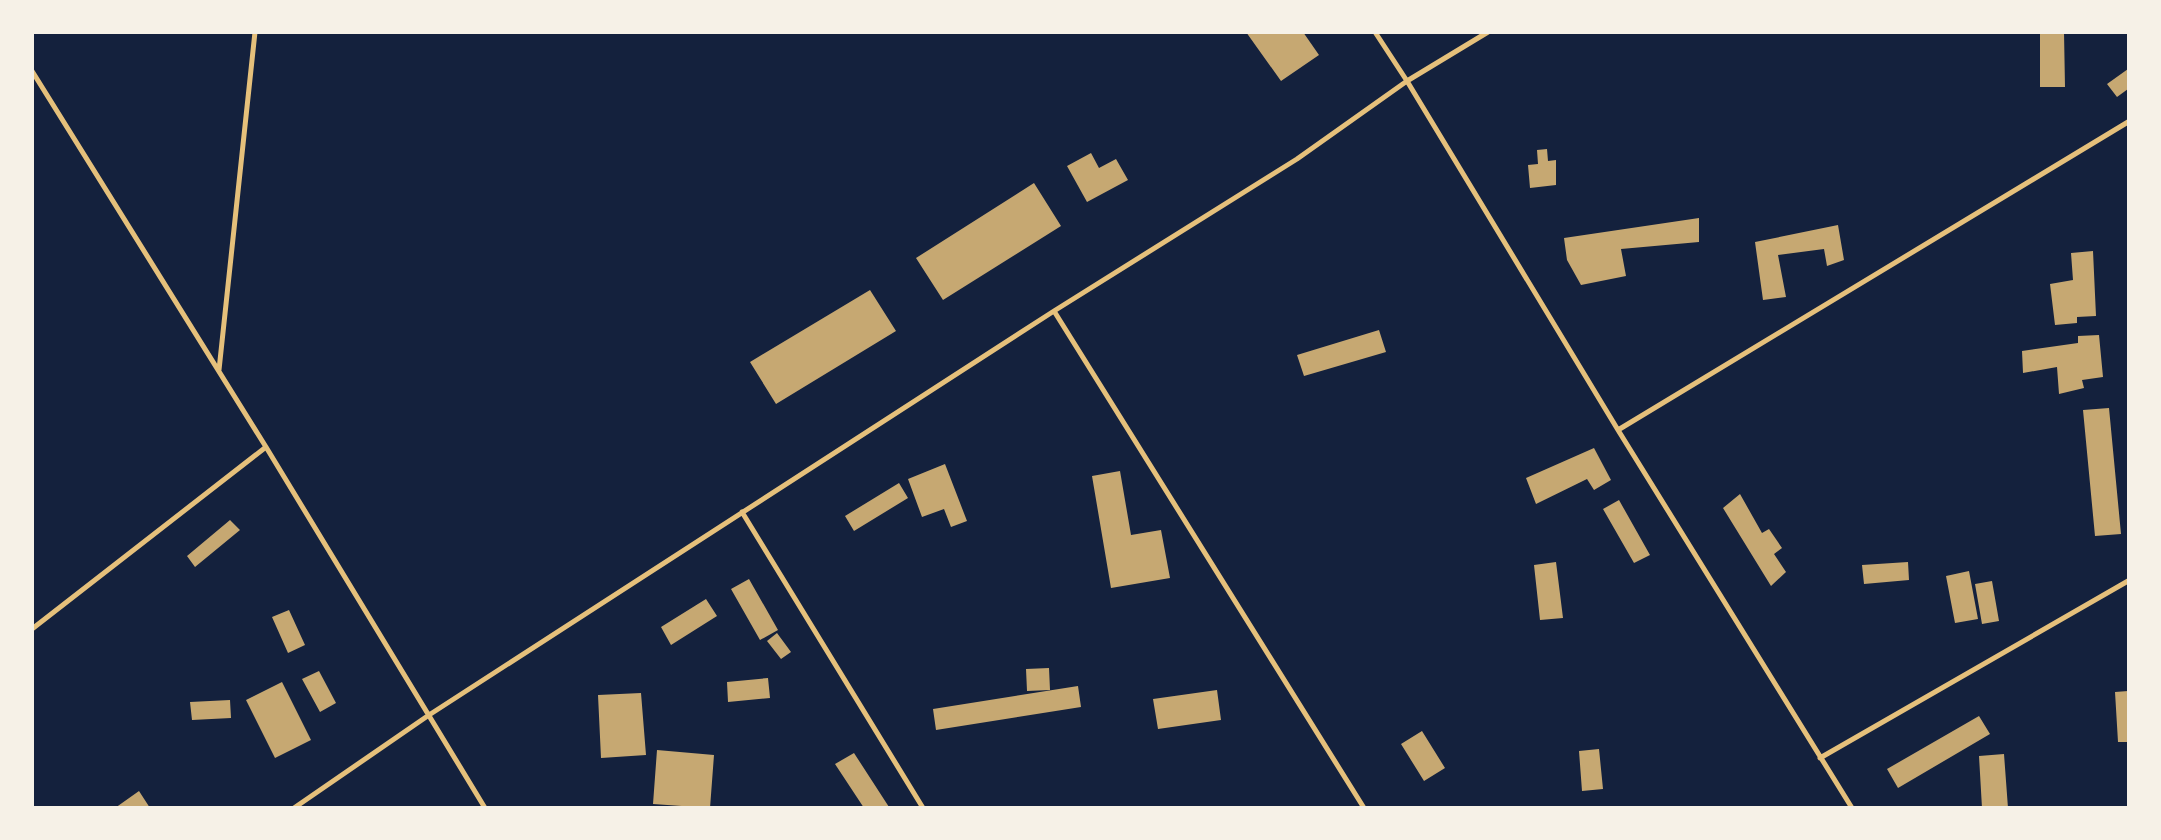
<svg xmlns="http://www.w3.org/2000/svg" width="2161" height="840" viewBox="0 0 2161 840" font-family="Rubik,sans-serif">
<rect width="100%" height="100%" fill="#14213d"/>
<path fill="#c6a872" d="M1246,32h57l16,23 -38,26z
M2040,32h24l1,55h-25z
M2128,69v20l-11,8 -10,-13z
M1547,149l1,12 8,-1v25l-26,3 -2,-23 10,-1 -1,-14z
M1091,153l8,15 17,-9 12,21 -41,22 -20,-36z
M1034,183l27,43 -118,74 -27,-42z
M1699,218v24l-78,7 5,27 -45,9 -14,-25 -3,-22z
M1838,225l6,35 -17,6 -3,-17 -46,6 8,42 -23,3 -8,-58z
M2093,251l3,65 -19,1v6l-22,2 -5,-41 23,-4 -2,-27z
M870,290l26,41 -120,73 -26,-42z
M1379,330l7,22 -82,24 -7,-21z
M2099,335l4,42 -21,3 2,8 -25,6 -2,-27 -34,6 -1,-22 56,-8v-7z
M2109,408l12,126 -26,2 -12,-126z
M1594,448l17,32 -17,10 -7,-11 -51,25 -10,-26z
M945,464l22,57 -16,6 -7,-18 -22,8 -14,-38z
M1120,471l11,64 30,-5 9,48 -59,10 -19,-112z
M899,483l9,15 -54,33 -9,-15z
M1740,494l22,39 7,-4 13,19 -8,6 12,18 -15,14 -48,-78z
M1619,500l31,55 -16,8 -31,-54z
M230,520l10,10 -45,37 -8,-11z
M1556,562l7,56 -23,2 -6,-55z
M1908,562l1,18 -45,4 -2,-19z
M1969,571l9,48 -23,4 -9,-47z
M749,579l29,51 -18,10 -29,-51z
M1992,581l7,40 -17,3 -7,-40z
M706,599l11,17 -46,29 -10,-18z
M289,610l16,35 -17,8 -16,-36z
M777,633l14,19 -10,7 -14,-18z
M1049,668l1,22 -23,1 -1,-22z
M319,671l17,32 -16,9 -18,-33z
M768,678l2,20 -42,4 -1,-20z
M282,682l29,58 -36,18 -29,-58z
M1078,686l3,21 -145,23 -3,-21z
M1217,690l4,30 -63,9 -5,-30z
M2128,691v51h-10l-3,-50z
M641,693l5,62 -45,3 -3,-63z
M230,700l1,18 -39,2 -2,-18z
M1979,716l11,18 -92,54 -11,-19z
M1422,731l23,37 -21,13 -23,-37z
M1599,749l4,40 -21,2 -3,-40z
M657,750l57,5 -4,53 -57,-4z
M854,753l35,54 -2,1h-23l-29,-44z
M2004,754l4,54h-26l-3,-52z
M139,791l11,17h-35z"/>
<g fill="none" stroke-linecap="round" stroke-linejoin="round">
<path stroke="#e5c07b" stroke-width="5" d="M1375,32l32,49 211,349 234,378
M32,71l234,376 219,361
M1054,311l310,497
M219,370l36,-338
M1618,430l510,-308
M742,512l181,296
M32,629l234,-182
M1820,758l308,-177
M294,808l135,-93 625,-404 243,-152 110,-78 81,-49"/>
</g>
<rect width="2161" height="840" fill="none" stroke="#f6f1e7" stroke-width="68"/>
</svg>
